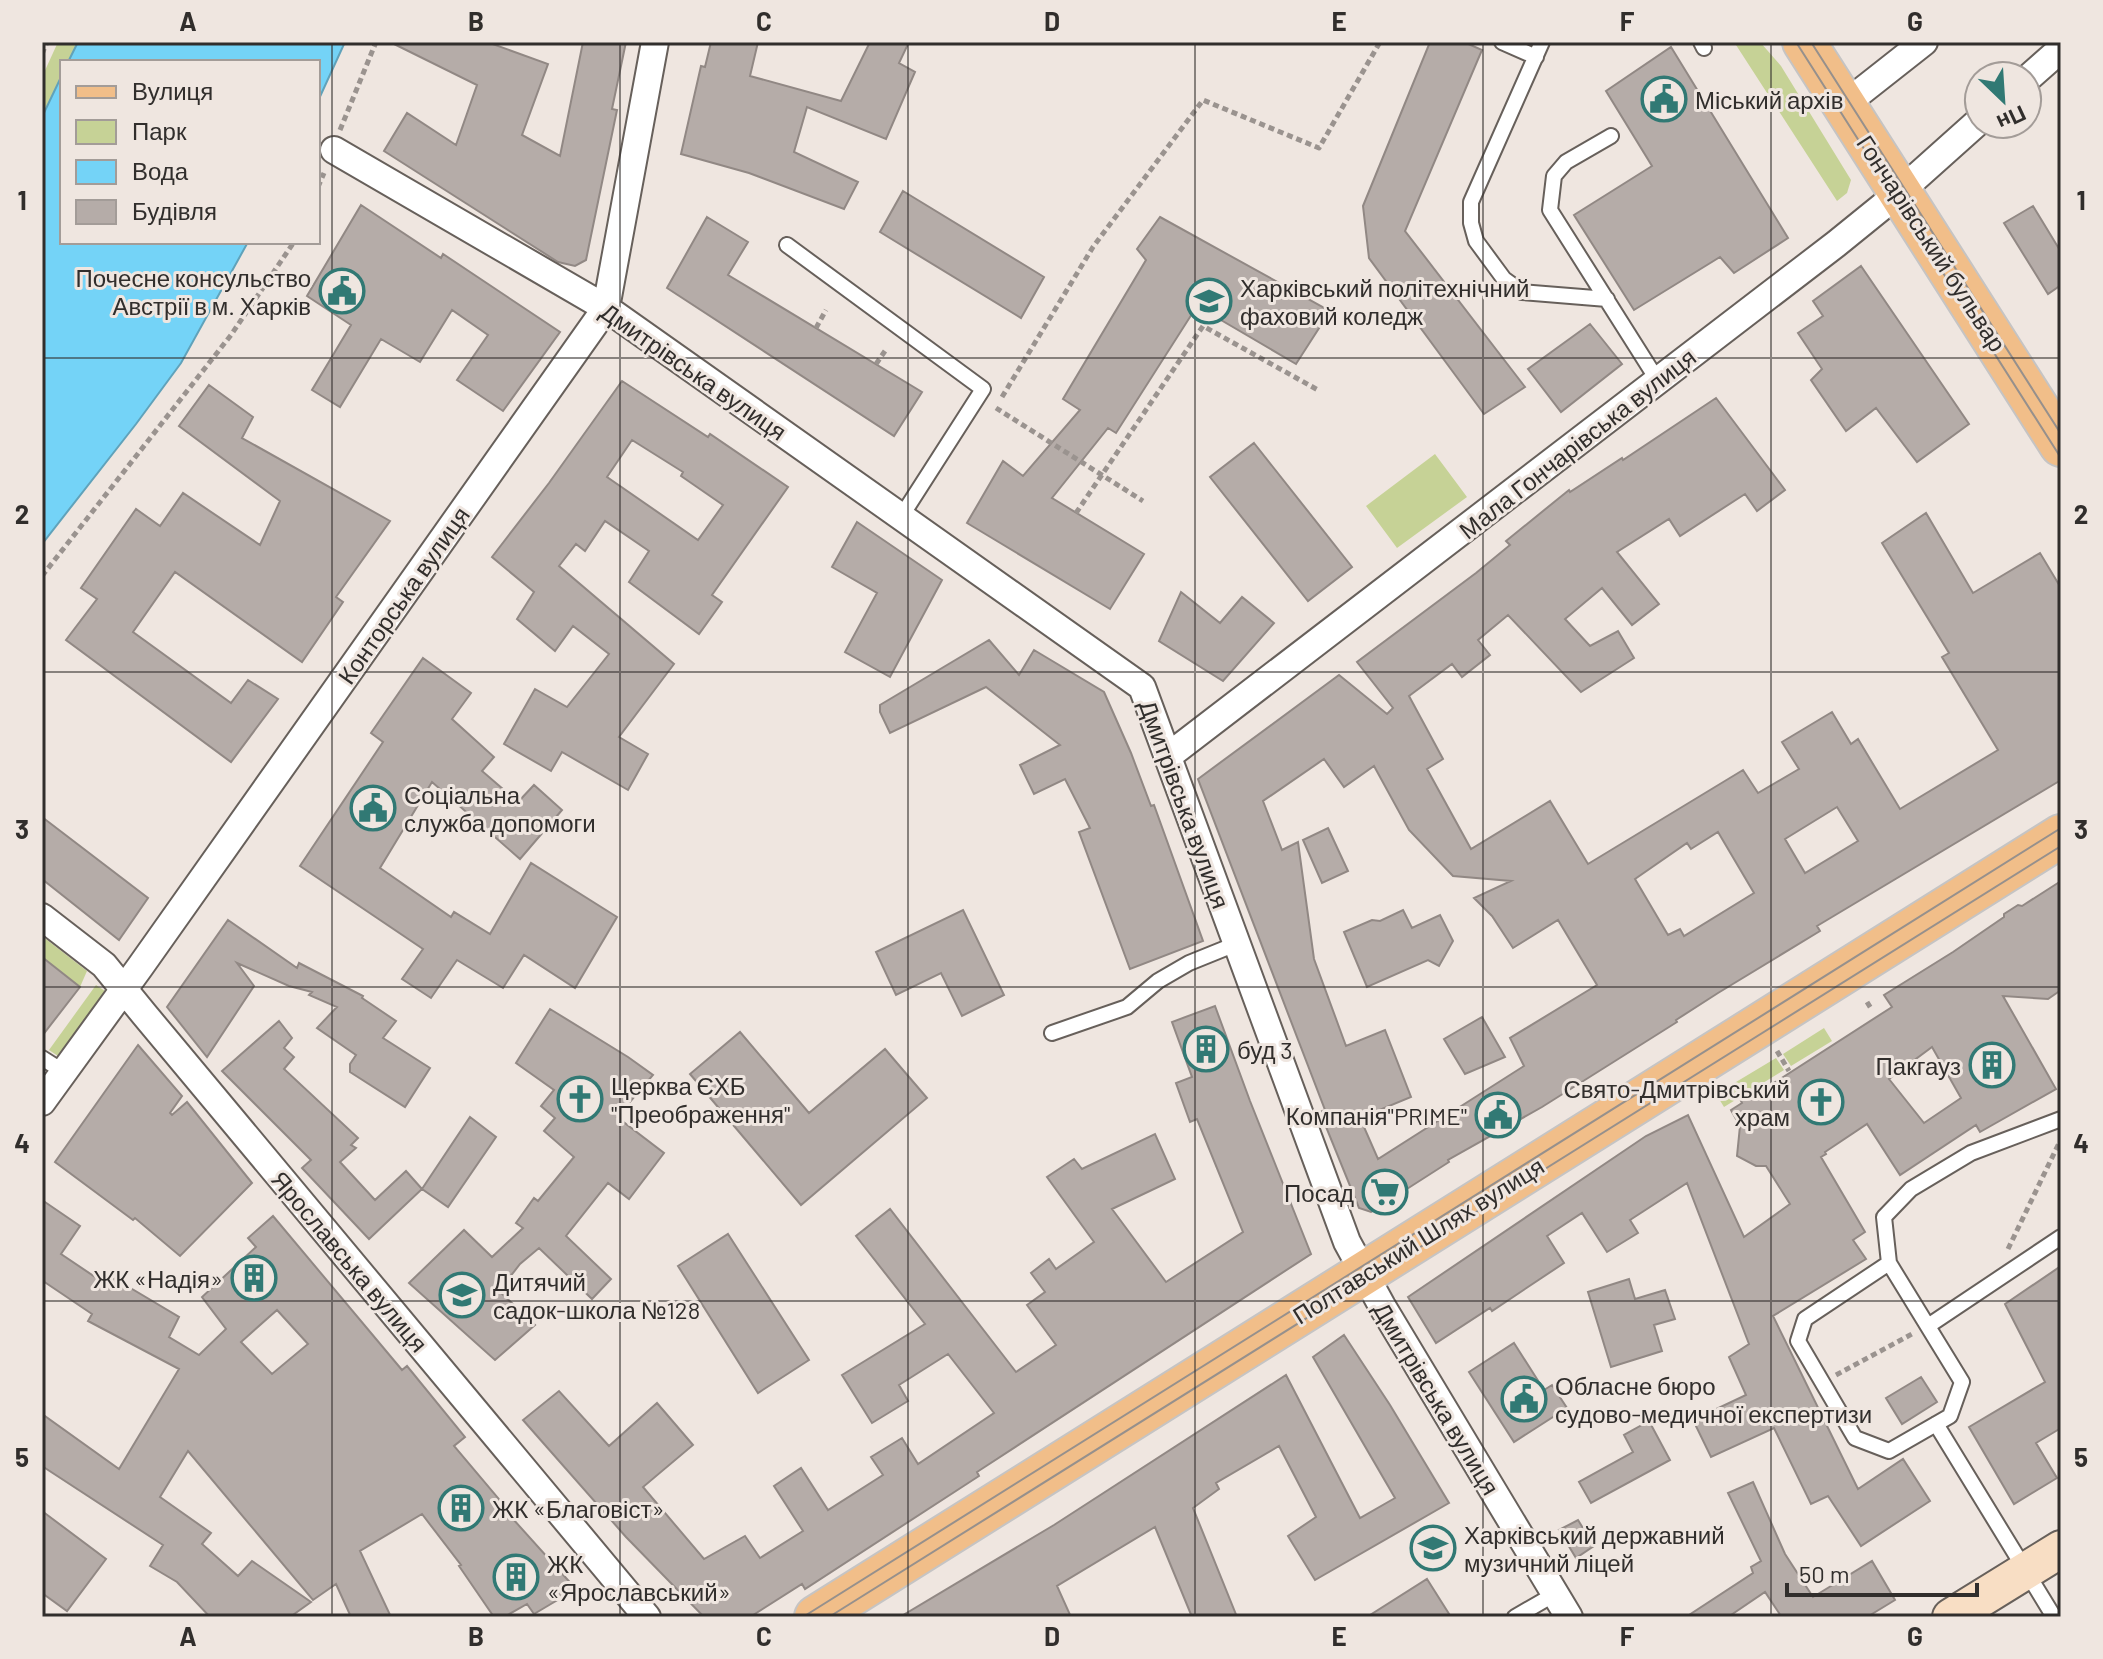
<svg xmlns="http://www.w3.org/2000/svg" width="2103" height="1659" viewBox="0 0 2103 1659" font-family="Barlow,sans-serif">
<rect width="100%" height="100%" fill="#efe6e0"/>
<path fill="#c6d296" d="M58,42h20l-10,20h-6v13l-20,42v-40z
M1730,42h30l21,24 70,114 -4,13 -10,8 -101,-156z
M1435,454l32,43 -70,51 -31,-42z
M42,936l45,35 -7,16 -38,-30z
M96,985l9,6 -47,65 -9,-6z
M1824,1028l8,13 -41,25 -8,-12z
M1776,1058l8,12 -60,37 -8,-13z"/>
<path fill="#74d3f7" stroke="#60a2ba" stroke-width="2" d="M78,42h267l-27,59v-39h-250z
M62,75v167h186l-67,121 -45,61 -94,120v-427z"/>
<path fill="#b5aca8" stroke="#918884" stroke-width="2" fill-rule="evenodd" d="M390,42h97l61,22 -26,71 38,21 23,-114h43l-14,67 5,1 -31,150 -11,6 -17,-4 -174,-111 23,-38 49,32 21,-60z
M711,42h47l-8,34 91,25 29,-59h39l-10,21 16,9 -29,67 -79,-32 -13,45 64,30 -14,27 -95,-36 -68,-19 20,-88 4,1z
M1430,42h34l18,8 -77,181 120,156 -41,27 -115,-156 -6,-52z
M1671,47l117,191 -54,35 -14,-16 -86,53 -60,-95 78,-49 -46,-75z
M903,191l141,86 -23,41 -141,-86z
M361,205l80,53 2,-4 117,78 -57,79 -46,-31 31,-45 -36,-25 -32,52 -39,-23 -41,68 -28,-17 39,-65 -44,-29z
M2033,206l28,46v33l-13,9 -44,-71z
M707,217l41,25 -20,33 194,117 -28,44 -227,-148z
M1160,217l170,94 -34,53 -99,-58 -81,127 -8,-5 -56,70 92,56 -34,55 -143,-86 36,-62 20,15 57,-66 -17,-11 83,-139 -9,-11z
M1861,266l108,158 -52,38 -41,-54 -30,23 -35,-51 11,-11 -24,-36 25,-17 -10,-15z
M1590,324l32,40 -61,48 -33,-43z
M622,381l86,56 2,-3 78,53 -76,108 10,7 -23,32 -70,-52 20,-31 -44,-30 -20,30 -9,-7 -17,22 115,98 -55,73 29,17 -20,36 -66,-38 -11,19 -47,-27 31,-55 32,18 42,-53 -36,-28 -18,25 -38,-32 17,-27 -42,-35 57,-74zM632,440l51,32 -2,4 42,29 -25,35 -91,-63z
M209,385l44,32 -11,21 148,83 -54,76 7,5 -41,60 -127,-90 -42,60 98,71 17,-23 30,19 -47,63 -165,-122 31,-41 -16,-11 55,-79 24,17 23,-33 77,52 20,-44 -101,-75z
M1716,398l69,92 -28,21 -12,-17 -65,42 -11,-17 -52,33 42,52 -27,21 -30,-37 -37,31 25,27 28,-15 16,27 -53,34 -73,-77 -30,25 12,15 -28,22 -10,-13 -43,32 34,63 -16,10 44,80 79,-48 38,63 155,-94 15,23 41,-24 -17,-27 50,-30 19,32 7,-5 42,70 98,-59 -56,-93 7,-4 -67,-110 44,-30 47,80 67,-40 21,35v192l-244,146 3,5 -102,62 -42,27 1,2 -135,85 -94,53 1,2 -78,50 -12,-4 -39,-96 5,-2 -127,-331 141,-104 48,39 6,-6 -36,-46 119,-89 34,-28 -4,-4 63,-51 1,2 52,-34 1,2zM1324,759l20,28 30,-21 35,64 44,46 58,5 -37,17 18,18 21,32 45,-28 39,65 -87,53 14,28 -146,93 -18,-41 51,-21 -26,-67 -39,16 -32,-87 -16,-117 -16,8 -19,-49zM1837,807l21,34 -53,32 -20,-34zM1718,832l36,61 -70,43 -4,-7 -12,6 -33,-56 52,-36 4,6z
M1254,443l98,124 -44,34 -98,-124z
M857,522l85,58 -52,97 -45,-25 32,-59 -45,-26z
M1181,592l39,31 22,-26 32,26 -51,58 -64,-40z
M989,640l30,35 15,-25 70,42 27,61 20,53 3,-1 49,136 -73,28 -51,-137 11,-4 -25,-49 -31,15 -14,-29 40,-20 -74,-58 -96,46 -10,-21v-7z
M423,658l48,35 -19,26 42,38 -12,14 36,31 16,-17 28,25 -42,49 -88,-77 -52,86 71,49 3,-5 36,22 41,-71 86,54 -42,71 -51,-33 -21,33 -46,-28 -26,38 -29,-19 21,-30 -123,-83 83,-124 -12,-9z
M42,817l106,81 -29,42 -77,-61z
M1328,828l20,43 -26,12 -19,-43z
M2061,881v109l-13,9 -45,-3 53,93 -76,43 -4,-7 -76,50 -33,-51 -42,28 1,2 -5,3 44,75 -12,8 13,19 -93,57 85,173 45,-30 27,42 -69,45 -33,-50 -17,8 -37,-76 -63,29 -18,-37 53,-25 -17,-38 20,-13 -62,-161 -57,37 8,13 -31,19 -25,-39 -35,23 17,27 -72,48 -2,-3 -54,35 -28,-46 238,-161 42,-21 56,122 46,-33 -24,-38h-10l-19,-10 3,-30 -9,-16 11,-7 -1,-2 36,-20 115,-74 -8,-12 69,-43 51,-35v-3l14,-9 4,1zM1932,1047l29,51 -37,25 -35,-44z
M963,910l41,85 -42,21 -21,-43 -45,22 -20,-43z
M1403,910l9,18 28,-13 13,26 -14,25 -11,-6 -61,27 -23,-55 28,-12 8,1z
M228,920l69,48 2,-5 64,33 -1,2 34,23 -13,17 47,30 -25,39 -55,-35v-8l6,-9 -39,-27 20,-21 -28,-12 3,-3 -23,-6 -52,-23 17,23 -47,71 -40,-50z
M42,957l38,30 -38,49z
M1215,1006l35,95 61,153 -334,218 2,4 -174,113 -3,-5 -52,33h-46l-78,-80 -103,-117 36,-29 50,55 48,-43 36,42 -50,42 61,72 41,-23 15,22 43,-27 -29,-45 27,-18 27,42 55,-35 -12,-18 31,-19 16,26 76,-51 -46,-59 -49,31 9,16 -36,22 -30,-48 83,-51 -69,-88 34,-27 126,163 40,-27 -29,-40 18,-13 -14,-19 18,-14 7,10 38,-27 -47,-65 27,-18 8,10 73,-35 20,45 -63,30 54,73 77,-50 -46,-113 -7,3 -14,-39 16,-6 -20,-55z
M550,1009l78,48 25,18 -36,42 47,36 -35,46 -21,-16 -42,53 45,43 -19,20 -53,-51 -19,16 -21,27 36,34 -40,35 -86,-77 55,-53 28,27 31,-29 -7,-5 18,-25 4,3 36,-44 -30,-26 11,-13 -14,-12 13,-16 -38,-27z
M1482,1017l23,40 -40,17 -21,-35z
M279,1021l13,17 -8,10 10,9 -10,12 74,69 -7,7 5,3 -16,14 35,38 31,-29 16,18 -53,50 -67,-71 9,-8 -89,-89z
M740,1032l69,81 76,-64 42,49 -126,107 -111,-131z
M138,1045l44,51 -12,17 2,2 15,-13 65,81 -72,73 -45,-38 -2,2 -78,-58z
M470,1117l26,20 -48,70 -26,-18z
M42,1200l38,26 -19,28 46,31 5,-8 67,40 -10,20 30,18 27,-26 -24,-32 54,-50 -8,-9 25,-22 129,154 5,-4 58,71 -11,9 60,71 -1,2 63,70 -42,25 -7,-10 -23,13h-10l-35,-51 2,-1 -39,-51 -62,37 31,66h-40l-15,-33 -23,16 -125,-149 -28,46 51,36 -9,11 36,32 14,-15 59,41 -21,15h-80l-33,-35 -27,-16 13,-21 -121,-79v-52l77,55 60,-100 -91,-48 4,-7 -49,-33 -1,1zM277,1310l31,34 -36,30 -31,-32z
M728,1234l81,126 -51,33 -80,-127z
M2061,1266v162l-25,15 21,35 -43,26 -45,-77 76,-45 -40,-78z
M1629,1279l6,20 30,-9 10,29 -21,6 8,26 -51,16 -23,-75z
M1344,1335l46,70 59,98 -134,77 -27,-44 28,-19 -37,-71 -63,37 3,6 -26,19 44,109h-45l-37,-90 -98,59 14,31h-171l154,-92 232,-150 74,143 35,-20 -82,-141z
M1514,1343l30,47 8,-5 15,23 -53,34 -45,-70z
M1921,1377l16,25 -35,22 -16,-26z
M1649,1421l21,39 -79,43 -12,-21 54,-30 -9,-17z
M1753,1482l32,72 28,43 59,-36 23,39 -28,17h-88l2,-1 -16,-24 -37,25h-42l67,-44 -2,-6 10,-6 -33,-68z
M42,1511l64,48 -39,52 -25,-18z
M1578,1520l16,26 -18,12 -17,-28z
M1427,1579l24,38h-84z"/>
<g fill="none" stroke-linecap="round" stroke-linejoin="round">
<g stroke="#67605b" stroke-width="18">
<path id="lane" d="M1502,42l34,15
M1542,42l-71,160v21l5,18 28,38 18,13 85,7
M1701,42l3,6
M1611,136l-45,26 -12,14 -4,34 108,171
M787,245l196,144 -82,128
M1052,1033l75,-26 31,-26 31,-18 47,-19
M42,1058l22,14
M1889,1263l-84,56 -7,22 57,97 34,13 61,-35 12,-34 -73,-119 -5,-46 27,-28 60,-36 90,-34
M1928,1326l133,-89
M1936,1424l118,193
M1515,1617l40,-23"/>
</g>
<g stroke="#67605b" stroke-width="30">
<path id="street" d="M2027,79l34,-30
M1844,105l80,-63
M334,150l272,158 536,379 205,555 35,64 187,311
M1167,757l669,-513 58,-47 85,-76
M42,917l62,48 40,49 503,603
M42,1102l98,-135 466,-659 49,-266"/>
</g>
<g stroke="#67605b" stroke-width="40">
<path id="secondary" d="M1951,1617l110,-68"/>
</g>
<g stroke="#c5c4c4" stroke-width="46">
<path id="primary" d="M1804,42l257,403
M816,1617l1245,-781"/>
</g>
<path stroke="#9a938f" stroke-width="5" stroke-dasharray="6 4" stroke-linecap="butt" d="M42,54l5,-12
M340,130l36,-88
M318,187l6,-14
M816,328l10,-18
M876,364l9,-13
M1002,397l91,-150 110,-147 116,48 61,-106
M996,408l147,93
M1076,513l127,-187 115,64
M42,576l189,-241 63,-93
M1867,1002l5,8
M1777,1051l12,20
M2008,1249l53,-110
M1836,1375l76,-41"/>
<use href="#lane" stroke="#fff" stroke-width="14"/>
<use href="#street" stroke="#fff" stroke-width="26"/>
<use href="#secondary" stroke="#f8dec4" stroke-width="36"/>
<use href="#primary" stroke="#f1be89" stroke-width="42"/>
<path stroke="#96908c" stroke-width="2" d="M1796,42l265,416
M1811,42l250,392
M803,1617l1258,-789
M829,1617l1232,-771"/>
</g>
<path fill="none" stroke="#312e2c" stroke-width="2" stroke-opacity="0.55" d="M332,42v1575M620,42v1575M908,42v1575M1195,42v1575M1483,42v1575M1771,42v1575M42,358h2019M42,672h2019M42,987h2019M42,1301h2019"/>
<defs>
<g id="civic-ring" transform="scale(2.3)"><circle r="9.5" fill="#efe6e0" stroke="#317974" stroke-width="1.5"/><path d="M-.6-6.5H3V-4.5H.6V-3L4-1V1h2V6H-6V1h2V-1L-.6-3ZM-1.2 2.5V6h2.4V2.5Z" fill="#317974"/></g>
<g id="university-ring" transform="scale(2.3)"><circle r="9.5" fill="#efe6e0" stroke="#317974" stroke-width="1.5"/><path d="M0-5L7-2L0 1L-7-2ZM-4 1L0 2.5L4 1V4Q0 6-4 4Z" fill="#317974"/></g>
<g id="building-ring" transform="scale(2.3)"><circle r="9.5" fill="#efe6e0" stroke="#317974" stroke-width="1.5"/><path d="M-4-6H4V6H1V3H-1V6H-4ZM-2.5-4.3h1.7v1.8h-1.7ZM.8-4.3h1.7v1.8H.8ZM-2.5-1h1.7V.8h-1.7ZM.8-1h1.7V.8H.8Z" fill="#317974"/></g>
<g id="church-ring" transform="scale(2.3)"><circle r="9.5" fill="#efe6e0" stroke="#317974" stroke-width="1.5"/><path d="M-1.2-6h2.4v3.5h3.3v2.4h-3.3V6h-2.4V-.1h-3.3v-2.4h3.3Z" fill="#317974"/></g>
<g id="supermarket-ring" transform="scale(2.3)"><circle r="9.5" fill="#efe6e0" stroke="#317974" stroke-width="1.5"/><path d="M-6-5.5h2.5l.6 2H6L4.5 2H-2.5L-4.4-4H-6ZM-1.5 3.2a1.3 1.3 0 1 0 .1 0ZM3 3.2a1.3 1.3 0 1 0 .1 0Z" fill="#317974"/></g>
<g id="school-ring" transform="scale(2.3)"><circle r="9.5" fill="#efe6e0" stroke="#317974" stroke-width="1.5"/><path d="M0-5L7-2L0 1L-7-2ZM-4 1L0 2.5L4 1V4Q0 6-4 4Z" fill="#317974"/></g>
</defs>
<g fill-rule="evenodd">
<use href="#civic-ring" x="1664" y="99"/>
<use href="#civic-ring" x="342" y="291"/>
<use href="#university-ring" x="1209" y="301"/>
<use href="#civic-ring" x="373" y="808"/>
<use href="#building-ring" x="1206" y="1049"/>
<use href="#building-ring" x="1992" y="1065"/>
<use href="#church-ring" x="580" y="1099"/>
<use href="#church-ring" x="1821" y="1102"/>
<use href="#civic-ring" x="1498" y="1115"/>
<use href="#supermarket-ring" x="1385" y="1192"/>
<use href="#building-ring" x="254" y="1278"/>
<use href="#school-ring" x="462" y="1295"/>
<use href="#civic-ring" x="1524" y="1399"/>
<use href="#building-ring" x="461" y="1508"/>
<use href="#school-ring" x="1433" y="1548"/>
<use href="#building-ring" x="516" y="1577"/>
</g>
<g text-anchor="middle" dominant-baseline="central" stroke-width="6" stroke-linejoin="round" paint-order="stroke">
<g font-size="24" fill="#312e2c" stroke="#efe6e0" text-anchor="start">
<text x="1695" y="99">Міський архів</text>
<text x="311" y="277" text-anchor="end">Почесне консульство<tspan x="311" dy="28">Австрії в м. Харків</tspan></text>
<text x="1240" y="287">Харківський політехнічний<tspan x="1240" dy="28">фаховий коледж</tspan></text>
<text x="404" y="794">Соціальна<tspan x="404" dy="28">служба допомоги</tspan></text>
<text x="1237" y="1049">буд 3</text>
<text x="1961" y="1065" text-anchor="end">Пакгауз</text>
<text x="611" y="1085">Церква ЄХБ<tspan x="611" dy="28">"Преображення"</tspan></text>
<text x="1790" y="1088" text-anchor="end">Свято-Дмитрівський<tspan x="1790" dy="28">храм</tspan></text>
<text x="1467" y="1115" text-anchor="end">Компанія"PRIME"</text>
<text x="1354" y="1192" text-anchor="end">Посад</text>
<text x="223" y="1278" text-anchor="end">ЖК «Надія»</text>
<text x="493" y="1281">Дитячий<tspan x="493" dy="28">садок-школа №128</tspan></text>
<text x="1555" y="1385">Обласне бюро<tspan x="1555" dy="28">судово-медичної експертизи</tspan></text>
<text x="492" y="1508">ЖК «Благовіст»</text>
<text x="1464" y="1534">Харківський державний<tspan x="1464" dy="28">музичний ліцей</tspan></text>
<text x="547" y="1563">ЖК<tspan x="547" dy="28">«Ярославський»</tspan></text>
</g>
<g font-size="24" fill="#312e2c" stroke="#efe6e0">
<text transform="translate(1932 243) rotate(57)">Гончарівський бульвар</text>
<text transform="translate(694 371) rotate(35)">Дмитрівська вулиця</text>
<text transform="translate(1577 443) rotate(-38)">Мала Гончарівська вулиця</text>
<text transform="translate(403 595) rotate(-55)">Конторська вулиця</text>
<text transform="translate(1185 804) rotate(70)">Дмитрівська вулиця</text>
<text transform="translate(1418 1240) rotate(-32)">Полтавський Шлях вулиця</text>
<text transform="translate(350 1261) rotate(50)">Ярославська вулиця</text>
<text transform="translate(1437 1398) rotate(59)">Дмитрівська вулиця</text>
</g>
</g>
<rect width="2103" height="1659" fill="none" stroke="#efe6e0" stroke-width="88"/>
<rect x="60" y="60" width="260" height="184" fill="#efe6e0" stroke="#a39c98" stroke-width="2"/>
<rect x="76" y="86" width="40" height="12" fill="#f1be89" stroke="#a39c98" stroke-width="2"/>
<text x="132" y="100" font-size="24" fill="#312e2c">Вулиця</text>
<rect x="76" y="120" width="40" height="24" fill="#c6d296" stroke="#a39c98" stroke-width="2"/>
<text x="132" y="140" font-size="24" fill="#312e2c">Парк</text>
<rect x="76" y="160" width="40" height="24" fill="#74d3f7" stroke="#a39c98" stroke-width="2"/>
<text x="132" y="180" font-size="24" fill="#312e2c">Вода</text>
<rect x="76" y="200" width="40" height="24" fill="#b5aca8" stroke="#a39c98" stroke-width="2"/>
<text x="132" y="220" font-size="24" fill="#312e2c">Будівля</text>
<g transform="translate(2003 100) rotate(155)"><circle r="38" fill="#efe6e0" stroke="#a39c98" stroke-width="2"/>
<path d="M0-6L14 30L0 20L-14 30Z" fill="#317974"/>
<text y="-12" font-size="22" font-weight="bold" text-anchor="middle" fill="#312e2c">Пн</text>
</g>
<path d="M1787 1583v12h190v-12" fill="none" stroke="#312e2c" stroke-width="4"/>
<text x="1799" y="1583" font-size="24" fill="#312e2c" stroke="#efe6e0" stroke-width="6" paint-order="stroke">50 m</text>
<rect x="44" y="44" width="2015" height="1571" fill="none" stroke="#312e2c" stroke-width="3"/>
<g font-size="26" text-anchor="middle" font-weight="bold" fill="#312e2c">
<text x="188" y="31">A</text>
<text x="476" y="31">B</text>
<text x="764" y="31">C</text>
<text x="1052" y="31">D</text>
<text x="1339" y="31">E</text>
<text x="1627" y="31">F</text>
<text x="1915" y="31">G</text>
<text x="22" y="210">1</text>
<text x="2081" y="210">1</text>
<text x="22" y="524">2</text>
<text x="2081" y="524">2</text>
<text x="22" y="839">3</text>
<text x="2081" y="839">3</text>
<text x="22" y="1153">4</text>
<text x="2081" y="1153">4</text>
<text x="22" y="1467">5</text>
<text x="2081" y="1467">5</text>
<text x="188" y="1646">A</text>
<text x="476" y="1646">B</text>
<text x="764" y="1646">C</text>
<text x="1052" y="1646">D</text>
<text x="1339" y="1646">E</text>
<text x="1627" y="1646">F</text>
<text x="1915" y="1646">G</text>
</g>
</svg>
